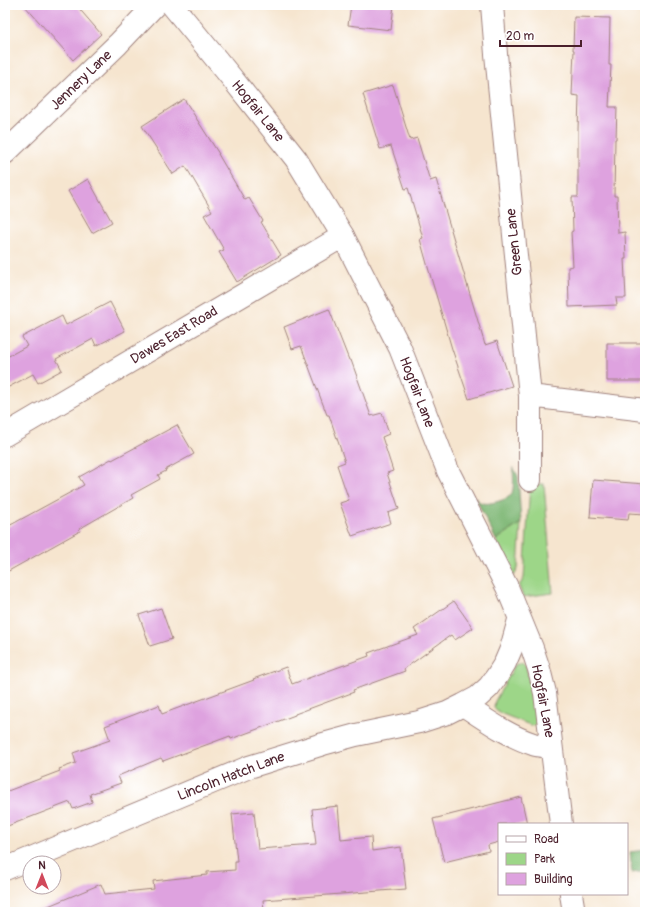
<svg xmlns="http://www.w3.org/2000/svg" width="650" height="917" viewBox="0 0 650 917" font-family="Pangolin,sans-serif">
<rect width="100%" height="100%" fill="#fff"/>
<filter id="ink" filterUnits="userSpaceOnUse"><feTurbulence type="fractalNoise" baseFrequency=".025" numOctaves="2"/><feDisplacementMap in="SourceGraphic" scale="8" xChannelSelector="R" yChannelSelector="G"/><feConvolveMatrix kernelMatrix="1 2 1 2 8 2 1 2 1" color-interpolation-filters="sRGB"/></filter>
<filter id="wash" filterUnits="userSpaceOnUse"><feTurbulence type="fractalNoise" baseFrequency=".012" numOctaves="4" result="noise"/><feDisplacementMap in="SourceGraphic" scale="16" xChannelSelector="R" yChannelSelector="G"/><feGaussianBlur stdDeviation="0.9" result="paint"/><feColorMatrix in="noise" values="0 0 0 0 0 0 0 0 0 0 0 0 0 0 0 0 0 1.4 0 .05"/><feComposite in="paint" operator="in"/></filter>
<g filter="url(#wash)">
<rect width="100%" height="100%" fill="#f6e5cf"/>
<path fill="#9dd688" stroke="#747a5a" d="M530,484h14l9,109 -30,4 -4,-11 5,-8z
M521,523l-3,46 -4,7 -18,-36z
M520,662h3l3,4 8,37 3,20 -1,2 -3,1 -3,-1 -30,-12 -6,-5 1,-7 20,-36z"/>
<path fill="#7eb774" stroke="#646b50" d="M513,467l5,9 3,47 -25,17 -21,-43c2,2 4,5 7,6 6,2 25,-3 29,-8 4,-6 2,-22 2,-28z
M645,850v21l-13,2 -2,-21z"/>
<g id="blocks">
<path fill="#dea2df" d="M24,5h52l25,29 -28,26z
M351,5h43l-3,25 -43,-5z
M574,17l36,1 -1,47h2l-2,42h8l-1,32h-1l-1,57h3l1,37 7,-1 1,27h-2l2,39h-10l1,7 -48,2 -1,-40 5,-1 -2,-34 2,-1 -1,-34h6v-67l1,-34 -7,-1 2,-45h-1z
M393,85l17,55 7,-2 13,43 6,-2 49,166 12,-4 15,45 -43,13 -17,-50 -23,-78 -9,-32 3,-1 -15,-50 -3,1 -14,-43 -11,3 -17,-55z
M184,99l35,55h-1l27,46 4,-2 14,23 -2,1 20,33 -44,27 -18,-30 5,-2 -20,-35 8,-4 -23,-39 -4,-6 -12,8 -31,-48z
M88,179l24,43 -20,11 -24,-42z
M110,302l15,29 -29,15 -3,-7 -37,20 6,11 -24,13 -5,-9 -28,15v-31l22,-12 -5,-9 40,-21 4,9z
M329,309l20,51h2l20,56 11,-3 7,21 -7,3 11,34 -6,2 12,36 -11,4 3,10 -39,13 -12,-33 9,-3 -12,-35 8,-3 -16,-47h-2l-26,-69 -9,3 -8,-22z
M607,343h38v24h-2v14h-36z
M177,425l17,29 -29,16 1,1 -8,4 2,4 -29,16 2,3 -54,31 1,2 -75,42v-45l79,-43 -5,-8 32,-18 1,1z
M593,480l52,4v30l-16,-1 -1,7 -38,-3z
M454,601l19,27 -18,12 -4,-5 -47,34 1,2 -52,19 1,2 -59,22v1l-64,24 -1,-3 -67,25 -2,-3 -43,18 3,7 -31,11 2,8 -19,7 -3,-7 -65,25v-35l55,-21 -1,-2 17,-6 -3,-10 37,-13 -5,-14 54,-21 3,9 92,-34 -1,-1 33,-12 6,17 77,-28 -1,-3 50,-18 -4,-6z
M161,608l11,31 -22,7 -11,-31z
M521,797l6,27h-28v18l-11,3 1,6 -45,11 -11,-43z
M338,806l3,34 30,-3 1,14 29,-4 5,42 -143,11 1,12h-230l67,-28 4,10 49,-5 -1,-8 54,-6v-3l28,-2v-9h2l-5,-47 22,-2 4,37 58,-4 -4,-36z"/>
</g>
</g>
<g filter="url(#ink)">
<use href="#blocks" fill-opacity="0" stroke="#a0827d" stroke-width="1"/>
<g fill="none" stroke-linecap="round" stroke-linejoin="round">
<g stroke="#a0827d" stroke-width="24">
<path id="minor" d="M492,5l4,49 34,342v84
M5,153l113,-109 37,-39
M530,396l115,14
M5,435l338,-199
M463,705c22,14 45,31 70,39 5,2 12,2 18,3
M5,869l244,-102 74,-23 33,-9 63,-13 28,-9 16,-8 15,-8 11,-10 8,-11 8,-13 6,-14 8,-29"/>
</g>
<g stroke="#a0827d" stroke-width="24">
<path id="tertiary" d="M172,5l59,72 65,82 47,77 57,112 48,123 59,116 25,61 7,21 6,24 16,131
M571,894l3,18"/>
</g>
<use href="#minor" stroke="#fff" stroke-width="22"/>
<use href="#tertiary" stroke="#fff" stroke-width="22"/>
</g>
</g>
<g text-anchor="middle" dominant-baseline="central" stroke-width="3" stroke-linejoin="round" paint-order="stroke">
<g font-size="14" fill="#4a1f2b" stroke="#fff">
<text transform="translate(81 80) rotate(-44)">Jennery Lane</text>
<text transform="translate(258 111) rotate(51)">Hogfair Lane</text>
<text transform="translate(514 242) rotate(-96)">Green Lane</text>
<text transform="translate(174 335) rotate(-31)">Dawes East Road</text>
<text transform="translate(417 392) rotate(69)">Hogfair Lane</text>
<text transform="translate(543 701) rotate(79)">Hogfair Lane</text>
<text transform="translate(231 776) rotate(-21)">Lincoln Hatch Lane</text>
</g>
</g>
<rect width="650" height="917" fill="none" stroke="#fff" stroke-width="20"/>
<rect x="498" y="823" width="130" height="72" fill="#ffffff" stroke="#b7a5aa"/>
<rect x="506" y="836" width="20" height="6" fill="#ffffff" stroke="#b7a5aa"/>
<text x="534" y="843" font-size="12" fill="#4a1f2b">Road</text>
<rect x="506" y="853" width="20" height="12" fill="#9dd688" stroke="#b7a5aa"/>
<text x="534" y="863" font-size="12" fill="#4a1f2b">Park</text>
<rect x="506" y="873" width="20" height="12" fill="#dea2df" stroke="#b7a5aa"/>
<text x="534" y="883" font-size="12" fill="#4a1f2b">Building</text>
<g transform="translate(42 875)"><circle r="19" fill="#ffffff" stroke="#b7a5aa"/>
<path d="M0-3L7 15L0 10L-7 15Z" fill="#d1495b"/>
<text y="-6" font-size="11" font-weight="bold" text-anchor="middle" fill="#4a1f2b">N</text>
</g>
<path d="M500 40v6h81v-6" fill="none" stroke="#4a1f2b" stroke-width="2"/>
<text x="506" y="40" font-size="12" fill="#4a1f2b" stroke="#ffffff" stroke-width="3" paint-order="stroke">20 m</text>
</svg>
